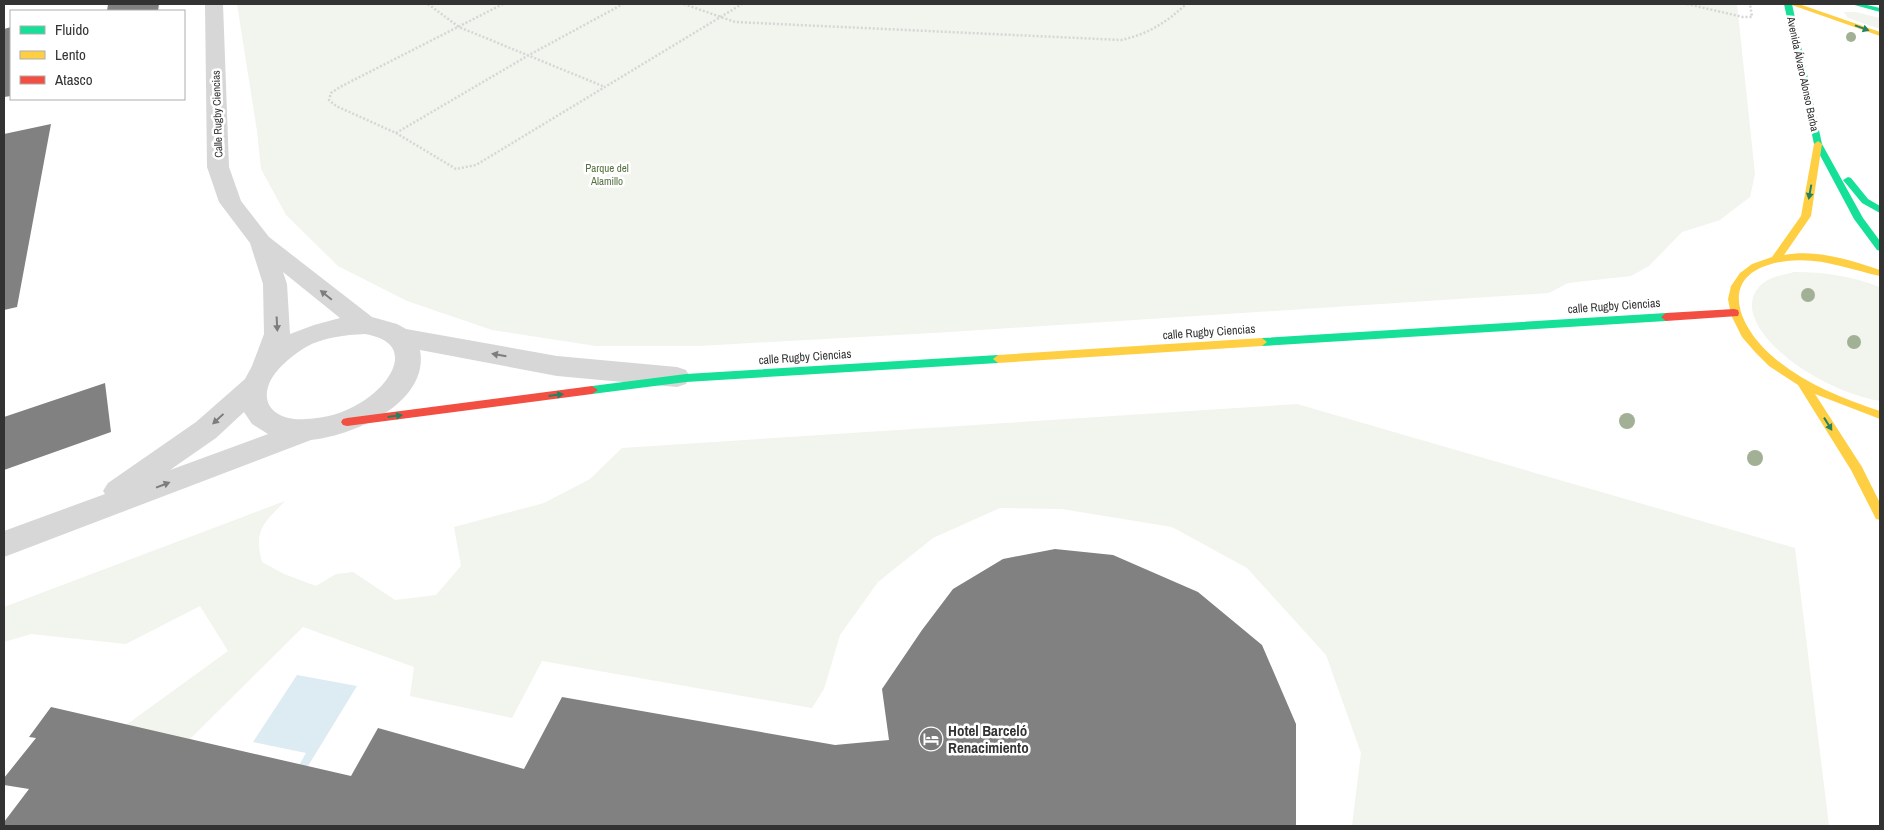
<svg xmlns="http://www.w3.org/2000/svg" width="1884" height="830" viewBox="0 0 1884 830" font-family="'Archivo Narrow',sans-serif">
<rect width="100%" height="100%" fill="#fff"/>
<path fill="#f1f5ed" d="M237,4h1500l18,170 -5,23 -30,23 -38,12 -33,34 -18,10 -63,7 -19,10 -599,39 -251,14h-103l-104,-16 -85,-29 -69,-35 -52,-51 -25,-46 -4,-38z
M1844,12h12l24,6v11l-32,-11z
M1794,272c30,0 58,4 86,15v114c-24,-4 -50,-15 -71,-28 -23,-13 -76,-56 -50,-86 8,-10 24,-12 35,-15z
M1297,404l498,144 34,278h-477l9,-73 -35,-98 -79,-87 -75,-41 -110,-18 -62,-1 -67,30 -55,44 -38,53 -16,54 -12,19 -270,-47 -30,57 -102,-22 4,-29 -111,-40 -114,113 -63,-15 102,-74 -28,-45 -74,38 -95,-10 -27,8v-35l281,-106c-21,22 -32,29 -23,61l22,12 32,12 20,-12 17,-2 42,28 41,-5 25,-29 -7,-39 90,-24 46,-24 32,-31z"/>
<path fill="#ddebf3" d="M297,675l60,11 -71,116 12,-35 8,-14 -53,-11z"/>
<path fill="#818181" d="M108,4h51l-1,7h-51z
M11,27v69l-7,1v-68z
M51,124l-34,183 -13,3v-176z
M105,383l6,49 -107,38v-53z
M1055,549l58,6 85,37 64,53 34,79v102h-1292v-4l25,-33 -25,-4v-7l32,-40 -7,-1 22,-30 300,69 27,-48 146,41 38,-72 273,48 54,-5 -7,-51 40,-59 31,-41 50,-30z"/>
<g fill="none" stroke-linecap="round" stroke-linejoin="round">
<path stroke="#d6d6d6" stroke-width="2.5" stroke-dasharray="2 2" stroke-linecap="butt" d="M428,4l31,23 146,60
M503,4l-163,83 -9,6 -2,7 7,6 60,27 60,36 20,-4 266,-161
M684,4l51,18 386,18c27,-6 45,-17 65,-36
M1687,4l56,13h9l-2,-13
M396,133l133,-78 94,-51"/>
<path fill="#d7d7d7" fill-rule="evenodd" d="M205,4h18l6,163 12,34 28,36 103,80 25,7 9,5 151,27 120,11 9,3 4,7 -4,7 -9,3 -120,-11 -137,-26c10,53 -67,86 -109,90l-307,117v-26l101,-37 -2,-3 5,-8 88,-61 49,-43 7,-13 12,-32 -1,-50 -13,-41 -31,-41 -12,-35zM283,272l57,46 -26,7 -24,9 -3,-50zM365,334c53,9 26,51 -5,69 -16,10 -34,15 -54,16 -21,2 -47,-8 -37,-35 6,-15 24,-29 37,-37 18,-10 39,-12 59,-13zM244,412l8,12 16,10 -98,36 46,-32z"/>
<path fill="#16e098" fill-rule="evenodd" d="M1784,4h8l30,140 41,74 17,23v10l-3,-1 -23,-31 -40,-75z
M1851,4h12l17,4v4z
M1848,177l3,1 17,21 12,7v7l-18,-10 -19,-23z
M1666,313l5,4 -5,4 -404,25 -5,-4 5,-4z
M998,355l5,4 -5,4 -312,19 -94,12 -6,-4 6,-4 94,-12z"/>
<path fill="#ffcf43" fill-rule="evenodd" d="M1789,4h10l81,28v4z
M1818,141l4,3 -11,72 -27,39c32,-6 66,5 96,15v6c-31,-7 -60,-19 -93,-15 -74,9 -51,67 -9,100 30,24 66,38 102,50v8l-65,-25 47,73 18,36v17l-4,-1 -25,-49 -53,-85 -29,-19 -14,-14 -13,-15 -11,-22 -3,-16 3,-13 9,-13 12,-9 20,-7 29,-41 13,-72z
M1262,338l5,4 -5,4 -264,17 -5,-4 5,-4z"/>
<path fill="#f24e42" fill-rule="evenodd" d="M1734,309l4,1 1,3 -1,3 -72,5 -5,-4 5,-4z
M592,386l6,4 -6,4 -245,32 -4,-1 -2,-3 2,-3 4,-1z"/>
</g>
<g fill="#a2b095">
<circle cx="1851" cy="37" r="5"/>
<circle cx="1808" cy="295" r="7"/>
<circle cx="1854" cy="342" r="7"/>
<circle cx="1627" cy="421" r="8"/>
<circle cx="1755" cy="458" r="8"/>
</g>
<defs><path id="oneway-solid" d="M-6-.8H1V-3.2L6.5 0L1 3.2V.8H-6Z" transform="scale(1.25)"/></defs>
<g fill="#268160">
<use href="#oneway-solid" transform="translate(1862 28) rotate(20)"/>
<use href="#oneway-solid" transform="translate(1810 192) rotate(100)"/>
<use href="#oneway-solid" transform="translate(556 395) rotate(-7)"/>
<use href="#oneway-solid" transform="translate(395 416) rotate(-7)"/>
<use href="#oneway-solid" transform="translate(1828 424) rotate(58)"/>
</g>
<g fill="#7d7d7d">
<use href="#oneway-solid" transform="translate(326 295) rotate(-141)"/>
<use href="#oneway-solid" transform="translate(277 324) rotate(87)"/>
<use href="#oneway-solid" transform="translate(499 355) rotate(-170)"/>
<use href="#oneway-solid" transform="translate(218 419) rotate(137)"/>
<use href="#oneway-solid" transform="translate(163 485) rotate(-21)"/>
</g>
<defs>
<g id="hotel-disc" transform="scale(1.25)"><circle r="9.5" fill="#7a7a7a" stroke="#fff"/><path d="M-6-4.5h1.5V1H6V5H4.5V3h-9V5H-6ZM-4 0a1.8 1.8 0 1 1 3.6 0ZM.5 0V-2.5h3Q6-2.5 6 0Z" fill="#fff"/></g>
</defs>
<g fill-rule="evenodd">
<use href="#hotel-disc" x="931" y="739"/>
</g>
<g text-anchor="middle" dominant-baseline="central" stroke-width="5" stroke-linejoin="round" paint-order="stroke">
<g font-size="11" fill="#333" stroke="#fff">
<text transform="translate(1803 74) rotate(78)">Avenida Álvaro Alonso Barba</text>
<text transform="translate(217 114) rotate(-92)">Calle Rugby Ciencias</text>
</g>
<g font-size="11" fill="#56703f" stroke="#fff">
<text x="607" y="168">Parque del<tspan x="607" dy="13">Alamillo</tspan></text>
</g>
<g font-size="12" fill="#333" stroke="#fff">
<text transform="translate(1614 306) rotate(-4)">calle Rugby Ciencias</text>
<text transform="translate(1209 332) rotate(-4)">calle Rugby Ciencias</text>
<text transform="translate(805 357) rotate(-4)">calle Rugby Ciencias</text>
</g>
<g font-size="15" font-weight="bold" fill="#333" stroke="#fff" text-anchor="start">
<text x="948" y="730">Hotel Barceló<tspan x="948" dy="17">Renacimiento</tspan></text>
</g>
</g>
<rect width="1884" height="830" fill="none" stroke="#333333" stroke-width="10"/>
<rect x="10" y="10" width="175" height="90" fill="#ffffff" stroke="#adadad"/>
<rect x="20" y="26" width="25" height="8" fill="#16e098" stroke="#adadad"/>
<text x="55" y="35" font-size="15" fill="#333333">Fluido</text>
<rect x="20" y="51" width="25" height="8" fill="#ffcf43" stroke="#adadad"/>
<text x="55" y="60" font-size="15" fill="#333333">Lento</text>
<rect x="20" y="76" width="25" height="8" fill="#f24e42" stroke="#adadad"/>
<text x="55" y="85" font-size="15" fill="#333333">Atasco</text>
</svg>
